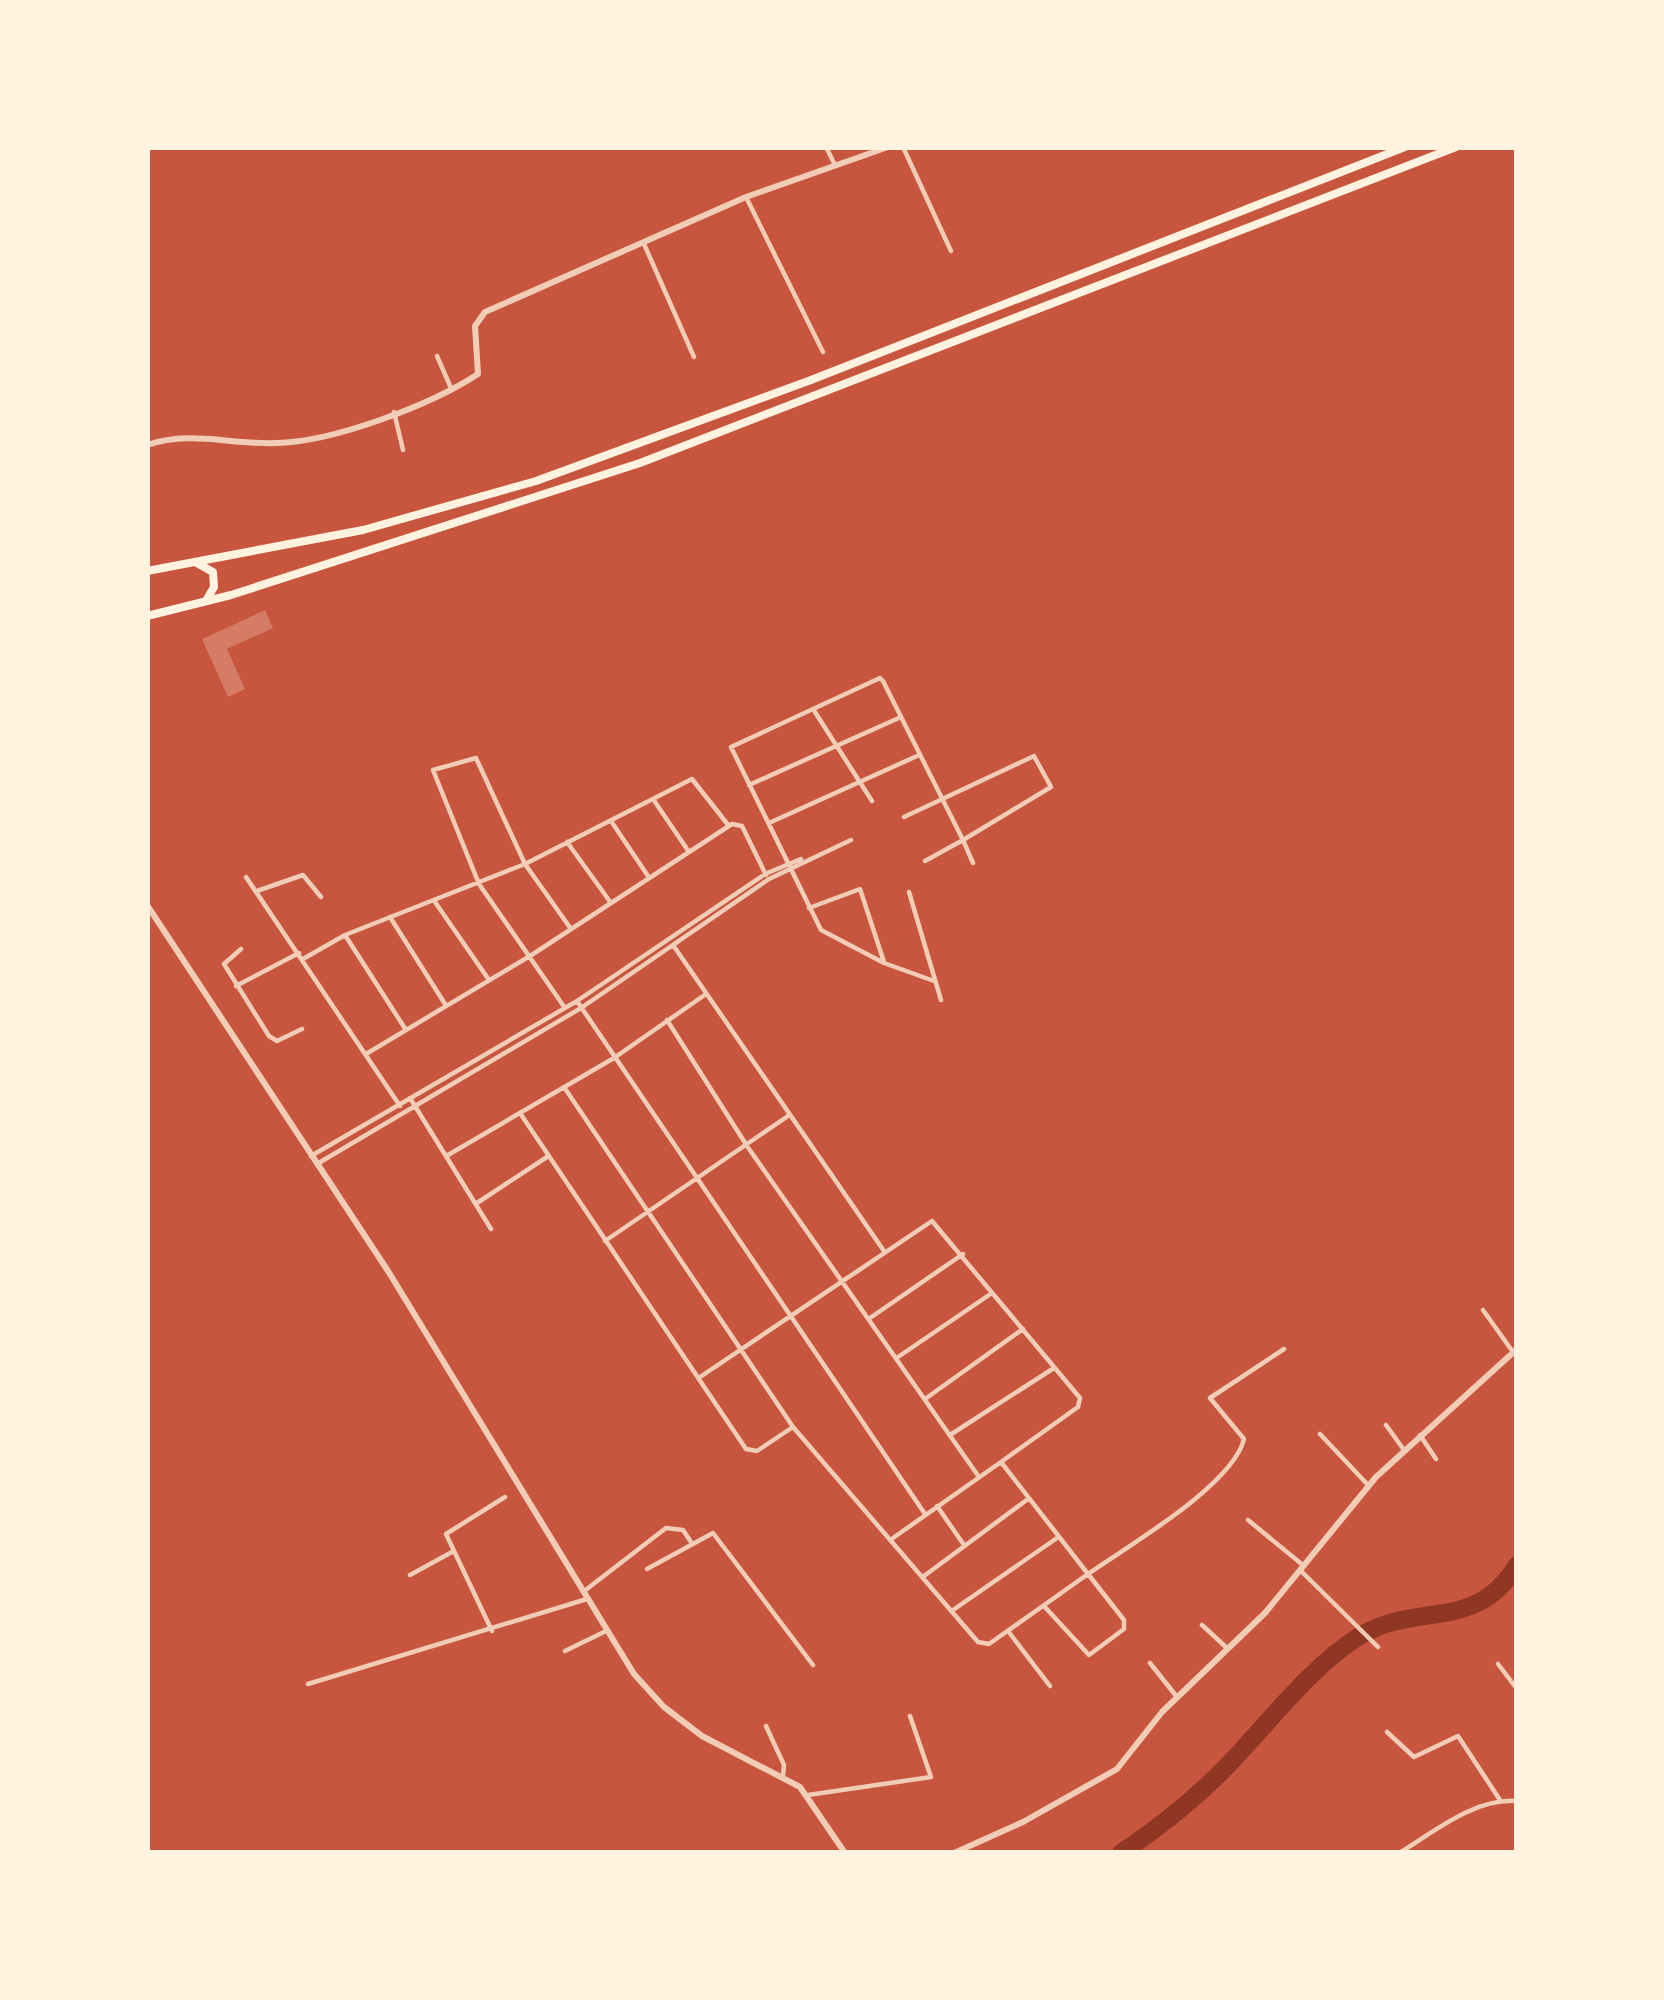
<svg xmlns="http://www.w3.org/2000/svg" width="1664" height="2000" viewBox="0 0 1664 2000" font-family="Bitter,serif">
<rect width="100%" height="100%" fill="#c8553d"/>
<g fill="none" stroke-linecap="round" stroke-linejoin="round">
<path stroke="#8f3625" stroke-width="18" d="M1121,1853c39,-26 73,-53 106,-87 41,-42 81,-97 131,-129 59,-37 117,-3 159,-72"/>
</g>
<path fill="#d67c66" d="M265,610l8,18 -46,21 18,40 -17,8 -26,-58z"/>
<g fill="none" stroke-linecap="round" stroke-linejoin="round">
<path stroke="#f1ccb7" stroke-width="4.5" d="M826,147l8,16
M903,147l48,104
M746,197l77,155
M644,244l50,113
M437,356l14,32
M394,412l9,38
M813,709l59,92
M749,785l152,-68
M653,799l36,53
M904,817l130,-61 17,31 -88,53c-27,-53 -53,-106 -80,-159l-3,-3 -149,69 90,183 63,33 50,18
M611,821l37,55
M769,823l148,-67
M567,842l44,61
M925,861l38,-21 10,23
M246,877l154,229
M257,891l46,-16 18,22
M909,892l32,108
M435,902l54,78
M809,908l51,-19 24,73
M390,917l55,87
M345,935l61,95
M673,945l211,306
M241,949l-17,15 45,72 8,5 25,-12
M303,959l42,-24 180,-71 167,-85 37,47
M236,986l63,-33
M577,1001l348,513
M565,1008l-86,-124 -46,-114 43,-12 49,106 46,65
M667,1020l80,126 232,331
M366,1054l164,-98 202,-132 10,2 24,49
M564,1087l229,340 185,215 11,2 99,-70 -87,-112 -108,76
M410,1098l81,131
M520,1113l226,336 11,2 36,-24
M448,1155l166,-97 92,-64
M311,1156l266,-155 188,-127 36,-15
M317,1164l264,-156 188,-129 82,-39
M477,1203l70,-46
M605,1241l183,-125
M1483,1310l30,42
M870,1318l93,-64
M898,1357l94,-64
M700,1377l232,-156 148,177 -2,9 -77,55
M925,1399l98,-70
M1386,1425l18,25
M1320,1434l48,51
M950,1435l104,-67
M1420,1435l16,24
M937,1506l27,39
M1248,1520l56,46
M647,1569l66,-36 100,132
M1301,1571l77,76
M410,1575l42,-23
M924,1576l104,-77
M583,1592l83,-64 17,2 8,12
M1044,1606l45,49 35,-26v-9l-36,-46c40,-28 145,-89 156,-135l-34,-41 74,-49
M953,1610l104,-72
M1202,1625l26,24
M492,1631l-46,-97 59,-37
M1008,1631l42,55
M565,1651l41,-20
M1150,1663l27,34
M1498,1664l19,25
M308,1684l279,-85
M766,1726l18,39 -1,11
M1387,1732l27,25 44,-21 42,64
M808,1795l123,-18 -21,-61
M1399,1853c35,-21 75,-55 118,-52"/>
<path stroke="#f1ccb7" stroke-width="6" d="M147,445c44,-15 84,0 129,-2 57,-1 155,-38 202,-69l-3,-48 10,-14 261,-115 142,-50
M147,905l241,366 246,403 30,33 38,29 98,51 45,66
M954,1853l69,-31 94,-53 45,-57 103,-99 111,-136 141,-128"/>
<path stroke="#fff3e0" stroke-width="8" d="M195,562l18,10 1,15 -7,12
M147,571l216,-41 173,-49 275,-101 594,-233
M147,616l84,-21 409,-132 816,-316"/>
</g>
<rect width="1664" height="2000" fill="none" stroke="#fff3e0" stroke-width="300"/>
</svg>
